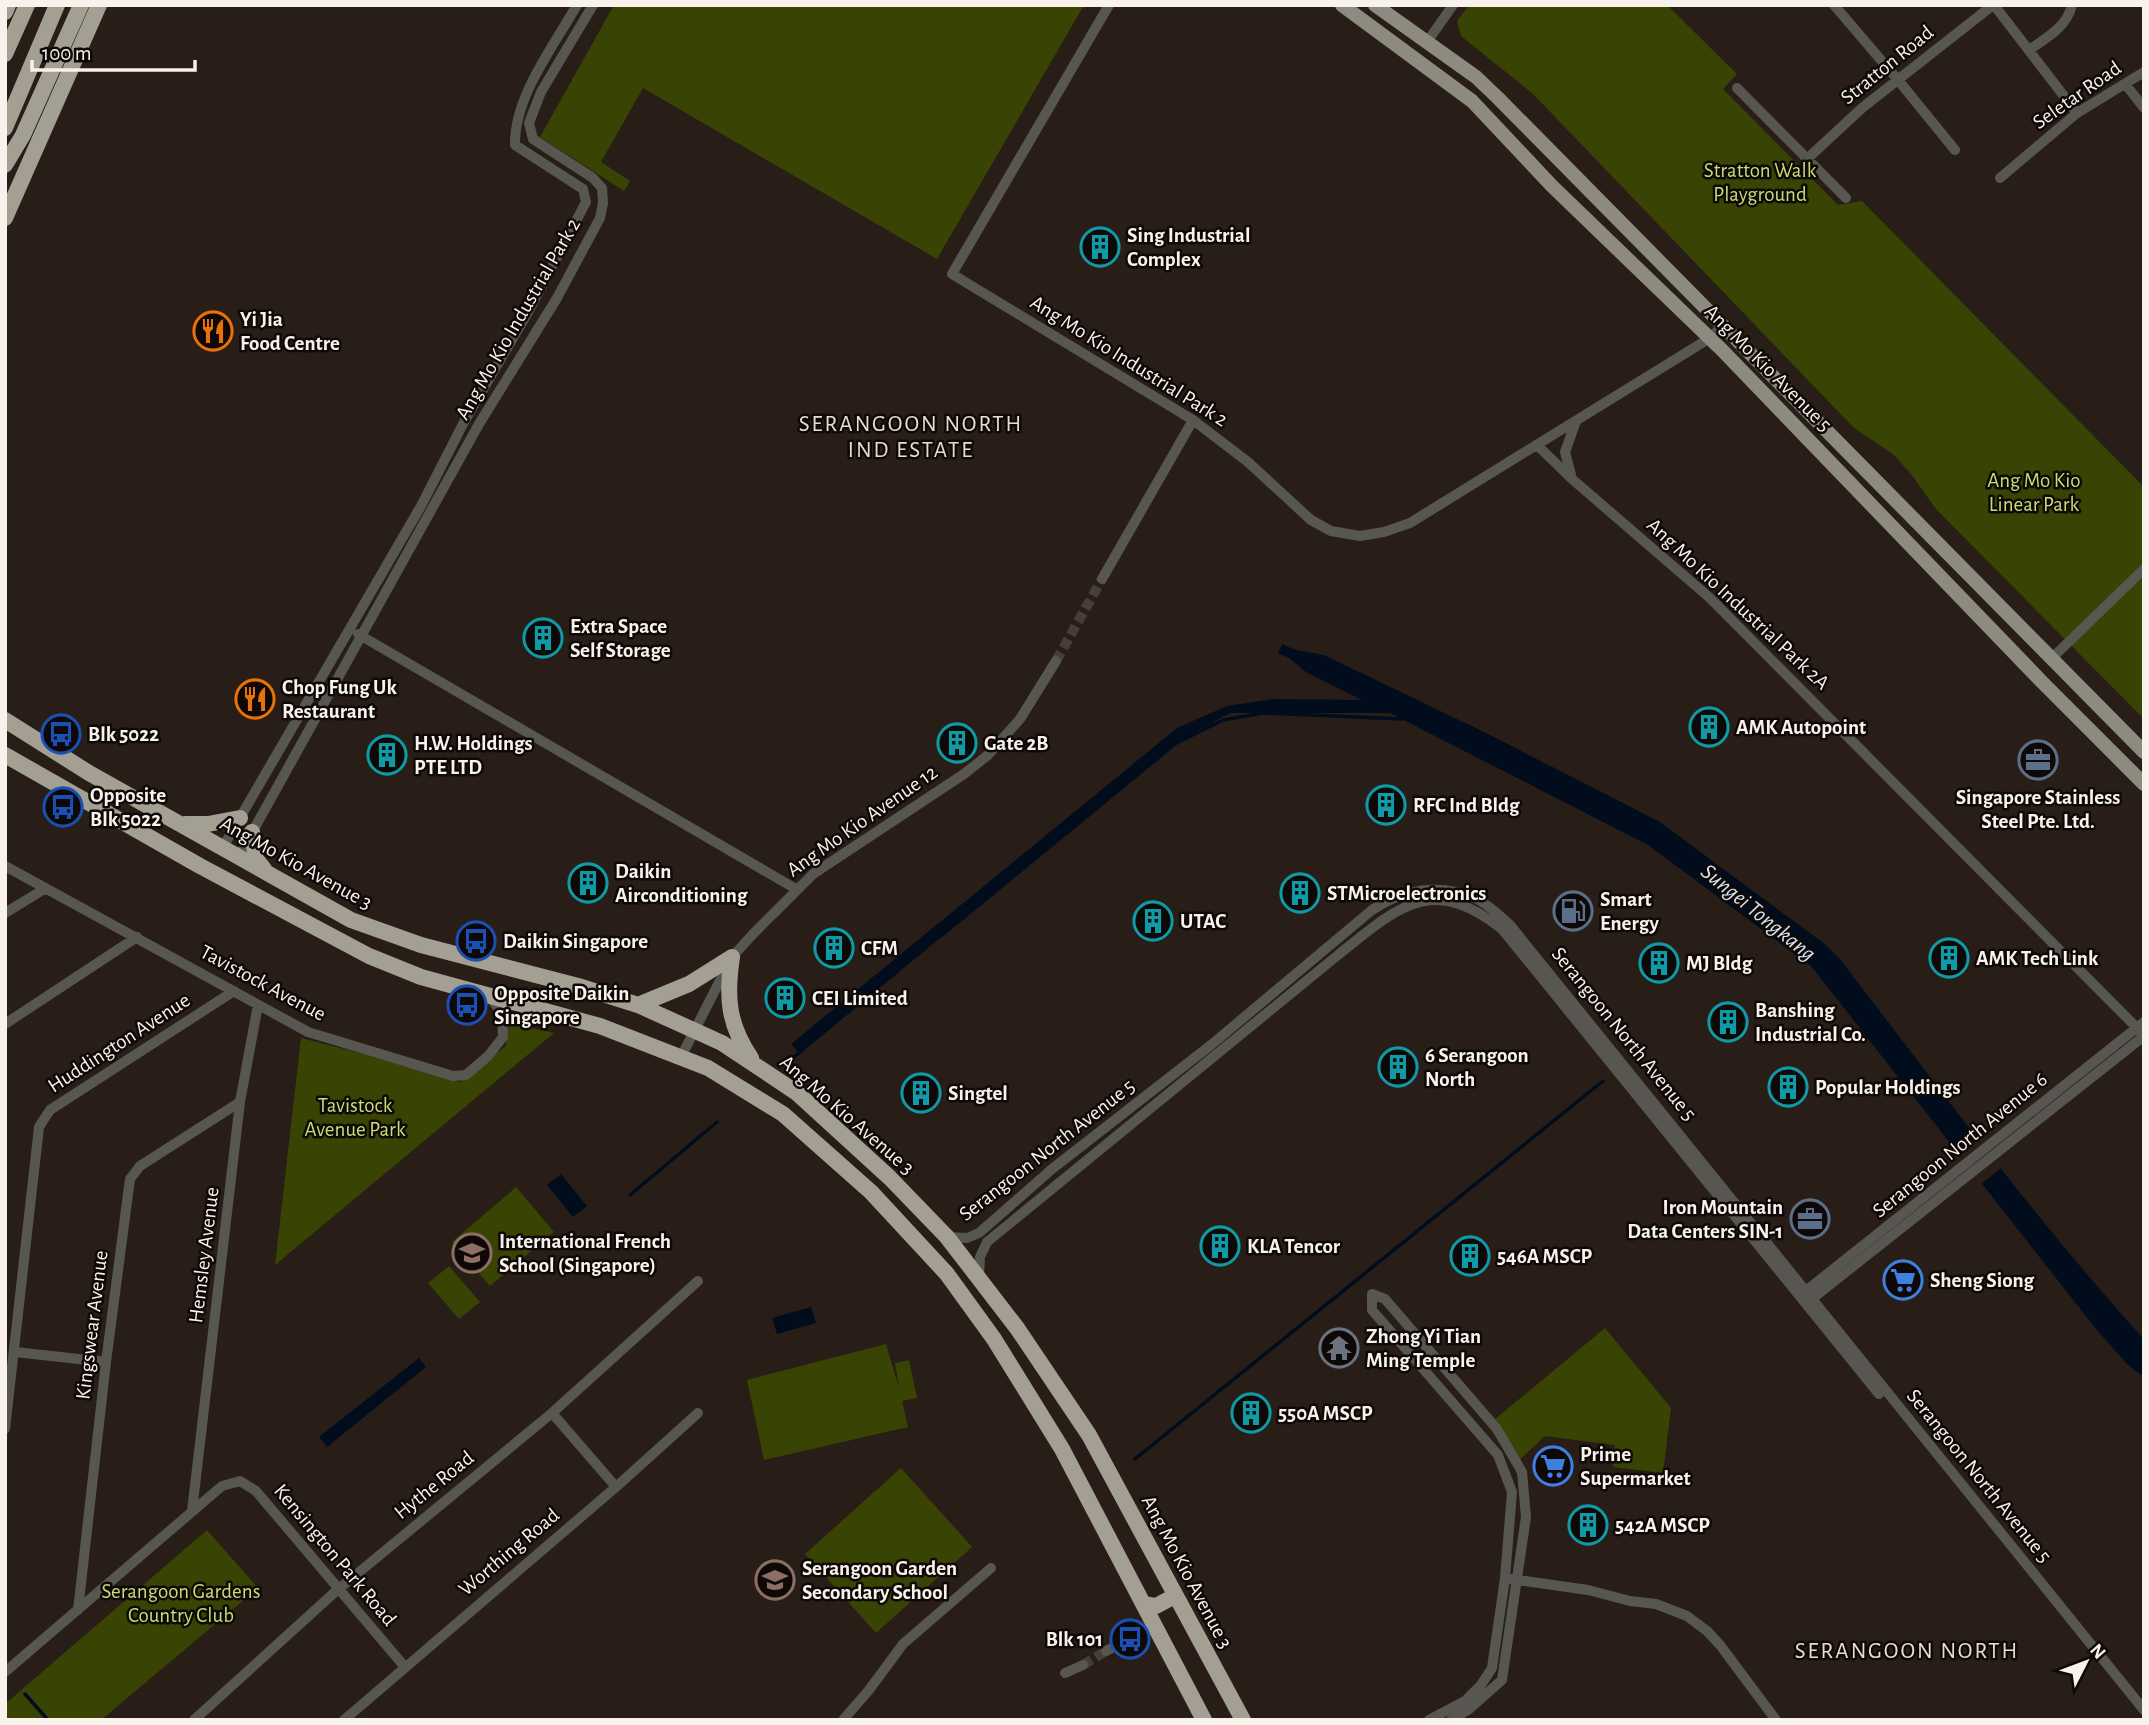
<svg xmlns="http://www.w3.org/2000/svg" width="2149" height="1725" viewBox="0 0 2149 1725" font-family="'Alegreya Sans',sans-serif">
<rect width="100%" height="100%" fill="#281e17"/>
<path fill="#394303" d="M614,5h470l-147,254 -294,-171 -42,74 29,19 -6,10 -84,-54z
M1469,5h198l70,69 -14,15 115,116 24,-4 282,286v232l-208,-210 -25,-35 -17,-19 -40,-27 -321,-334 -72,-58 -4,-15z
M508,1023l46,10 -279,232 26,-227 51,13 107,31 47,-36z
M516,1187l38,45 -64,54 -38,-44z
M449,1266l31,36 -21,17 -31,-36z
M1605,1328l66,80 -8,65 -50,-6 2,-22 -70,-9 -31,29 -26,-40z
M886,1344l13,44 -4,-25 14,-3 8,38 -15,3 6,26 -144,33 -17,-80z
M901,1468l71,79 -96,86 -71,-79z
M207,1530l51,58 -157,132h-96v-16z"/>
<path fill="#010d1d" d="M1282,644l14,6 28,5 166,80 170,87 166,123 13,13c99,128 196,262 305,381v38l-16,-12 -32,-36 -285,-363 -163,-121 -258,-132h-160l-53,29 -377,312 -9,-10 386,-316 50,-22 46,-7 89,1 -56,-28 -17,-14 -11,-5z
M561,1174l26,32 -14,11 -26,-32z
M811,1307l5,16 -39,11 -5,-16z
M419,1358l7,9 -99,80 -8,-10z"/>
<path fill="#281e17" d="M1980,1134l25,31 -26,21 -27,-34z"/>
<g fill="none" stroke-linecap="round" stroke-linejoin="round">
<path stroke="#010d1d" stroke-width="3.5" d="M941,936l234,-192 48,-24 40,-7 139,6
M788,1062l12,-10
M630,1195l87,-73
M1135,1459l468,-378
M25,1694l23,26"/>
<path stroke="#473e37" stroke-width="10" stroke-dasharray="10 5" stroke-linecap="butt" d="M1056,661l46,-82
M1083,1665l23,-14"/>
<path stroke="#575650" stroke-width="10" d="M1109,5l-157,269 241,146 55,42 63,58 20,11 29,5 24,-4 26,-9 300,-185 14,-13
M1834,5l64,75 57,70
M1994,5l83,108
M1427,42l26,-37
M2029,50c17,-12 38,-23 43,-45
M2126,85l18,23
M1737,88l109,110
M1807,159l55,-51 131,-103
M2000,178l77,-65 67,-41
M1537,445l35,34 138,119 434,437
M1571,475l-6,-23 11,-31
M1102,579l91,-159
M358,634l438,255
M2052,658l92,-89
M223,847l198,-341 43,-84 63,-108 59,-112 -3,-13 -68,-44c-1,-48 38,-98 62,-140
M239,856l240,-432 78,-126 43,-80 3,-15 -1,-15 -9,-10 -60,-39 -4,-16 12,-31 52,-87
M5,866l303,166 145,44 13,-1 22,-19 15,-19 -1,-23 -11,-16
M5,913l41,-25
M5,1024l132,-87
M681,1057l51,-100 21,-23 60,-60 151,-100 24,-19 32,-36 36,-58
M947,1237l20,1 12,-5 73,-64 159,-124 161,-135c31,-21 68,-27 103,-12 13,6 25,18 35,27l634,785
M979,1277l1,-20 7,-15 351,-287c60,-48 93,-82 164,-26l377,465
M1802,1294l342,-272
M1808,1302l336,-266
M15,1352l91,10
M552,1413l64,74
M5,1429l34,-302 11,-17 184,-119
M192,1511l48,-409 18,-97
M1511,1579l77,11 42,11 26,3 31,12 20,15 13,14 56,75
M78,1610l28,-248 24,-183 10,-13 100,-64
M1106,1651l24,-12
M5,1672l217,-186 18,-5 16,10 148,175
M1065,1673l18,-8
M194,1720l141,-128 217,-179 146,-132
M344,1720l272,-233 82,-74
M843,1720l26,-30 34,-46 88,-76
M1429,1720l36,-19 16,-16 11,-17 13,-90 7,-86 -14,-37 -126,-145v-16l13,5 112,130 25,43 4,45 -24,163 -34,30 -17,10"/>
<path stroke="#8d8a7f" stroke-width="14" d="M1342,5l130,96 80,85 169,163 321,333 102,102
M1375,5l101,72 22,21 646,654"/>
<path stroke="#a39f92" stroke-width="16" d="M5,12l3,-7
M5,54l22,-49
M5,128l52,-123
M5,165l18,-30 58,-130
M5,218l94,-213
M5,720l84,53 262,147 70,25 157,41 60,19 84,38 75,50 93,85 57,59 70,91 72,107 154,285
M5,755l195,111 169,90 52,21 179,49 108,42 75,46 88,78 76,82 47,65 68,110 142,271
M185,824h23l32,-6
M252,832l4,27 8,10
M732,957c-6,40 -4,67 19,101
M638,1005l51,-21 43,-27
M1145,1604l11,2 15,-8 3,-6"/>
</g>
<defs>
<g id="building-ring" transform="scale(2.0125)"><circle r="9.5" fill="#0e0907" stroke="#0f9aa8" stroke-width="1.5"/><path d="M-4-6H4V6H1V3H-1V6H-4ZM-2.5-4.3h1.7v1.8h-1.7ZM.8-4.3h1.7v1.8H.8ZM-2.5-1h1.7V.8h-1.7ZM.8-1h1.7V.8H.8Z" fill="#0f9aa8"/></g>
<g id="restaurant-ring" transform="scale(2.0125)"><circle r="9.5" fill="#0e0907" stroke="#e8710a" stroke-width="1.5"/><path d="M-5-6h1v4h1v-4h1v4h1v-4h1v5L-1.5 .5V6h-2V.5L-5-1ZM5-6V6H3V1.5H1.5Q1.5-4 5-6Z" fill="#e8710a"/></g>
<g id="bus-ring" transform="scale(2.0125)"><circle r="9.5" fill="#0e0907" stroke="#1a4fb4" stroke-width="1.5"/><path d="M-5-6H5V4H4V6H2V4H-2V6H-4V4H-5ZM-3.5-4V0h7V-4ZM-3.5 1.2v1.5H-2V1.2ZM2 1.2v1.5H3.5V1.2Z" fill="#1a4fb4"/></g>
<g id="office-ring" transform="scale(2.0125)"><circle r="9.5" fill="#0e0907" stroke="#5c6f8a" stroke-width="1.5"/><path d="M-6-3h4V-5.5h4V-3h4V5H-6ZM-1-4.5V-3h2v-1.5ZM-6 0V1H6V0Z" fill="#5c6f8a"/></g>
<g id="fuel-ring" transform="scale(2.0125)"><circle r="9.5" fill="#0e0907" stroke="#5c6f8a" stroke-width="1.5"/><path d="M-5.5-6h7V0h2V4h1.3V-2.5L3-4.5l.8-.8L6-3V5H2.5V1h-1V6h-7ZM-4.2-4.7v3.2H.2V-4.7Z" fill="#5c6f8a"/></g>
<g id="school-ring" transform="scale(2.0125)"><circle r="9.5" fill="#0e0907" stroke="#8d6e63" stroke-width="1.5"/><path d="M0-5L7-2L0 1L-7-2ZM-4 1L0 2.5L4 1V4Q0 6-4 4Z" fill="#8d6e63"/></g>
<g id="supermarket-ring" transform="scale(2.0125)"><circle r="9.5" fill="#0e0907" stroke="#3f7fe0" stroke-width="1.5"/><path d="M-6-5.5h2.5l.6 2H6L4.5 2H-2.5L-4.4-4H-6ZM-1.5 3.2a1.3 1.3 0 1 0 .1 0ZM3 3.2a1.3 1.3 0 1 0 .1 0Z" fill="#3f7fe0"/></g>
<g id="temple-ring" transform="scale(2.0125)"><circle r="9.5" fill="#0e0907" stroke="#6b7280" stroke-width="1.5"/><path d="M0-6L5-2H3V0L6.5 2.5H4V6H1.5V3h-3V6H-4V2.5H-6.5L-3 0V-2H-5Z" fill="#6b7280"/></g>
</defs>
<g fill-rule="evenodd">
<use href="#building-ring" x="1100" y="247"/>
<use href="#restaurant-ring" x="213" y="331"/>
<use href="#building-ring" x="543" y="638"/>
<use href="#restaurant-ring" x="255" y="699"/>
<use href="#building-ring" x="1709" y="727"/>
<use href="#bus-ring" x="61" y="734"/>
<use href="#building-ring" x="957" y="743"/>
<use href="#building-ring" x="387" y="755"/>
<use href="#office-ring" x="2038" y="760"/>
<use href="#building-ring" x="1386" y="805"/>
<use href="#bus-ring" x="63" y="807"/>
<use href="#building-ring" x="588" y="883"/>
<use href="#building-ring" x="1300" y="893"/>
<use href="#fuel-ring" x="1573" y="911"/>
<use href="#building-ring" x="1153" y="921"/>
<use href="#bus-ring" x="476" y="941"/>
<use href="#building-ring" x="834" y="948"/>
<use href="#building-ring" x="1949" y="958"/>
<use href="#building-ring" x="1659" y="963"/>
<use href="#building-ring" x="785" y="998"/>
<use href="#bus-ring" x="467" y="1005"/>
<use href="#building-ring" x="1728" y="1022"/>
<use href="#building-ring" x="1398" y="1067"/>
<use href="#building-ring" x="1788" y="1087"/>
<use href="#building-ring" x="921" y="1093"/>
<use href="#office-ring" x="1810" y="1219"/>
<use href="#building-ring" x="1220" y="1246"/>
<use href="#school-ring" x="472" y="1253"/>
<use href="#building-ring" x="1470" y="1256"/>
<use href="#supermarket-ring" x="1903" y="1280"/>
<use href="#temple-ring" x="1339" y="1348"/>
<use href="#building-ring" x="1251" y="1413"/>
<use href="#supermarket-ring" x="1553" y="1466"/>
<use href="#building-ring" x="1588" y="1525"/>
<use href="#school-ring" x="775" y="1580"/>
<use href="#bus-ring" x="1130" y="1639"/>
</g>
<g text-anchor="middle" dominant-baseline="central" stroke-width="5" stroke-linejoin="round" paint-order="stroke">
<g font-size="21" fill="#f8f1ec" stroke="#0e0907">
<text transform="translate(1887 65) rotate(-39)">Stratton Road</text>
<text transform="translate(2077 95) rotate(-35)">Seletar Road</text>
<text transform="translate(518 319) rotate(-60)">Ang Mo Kio Industrial Park 2</text>
<text transform="translate(1129 361) rotate(32)">Ang Mo Kio Industrial Park 2</text>
<text transform="translate(1768 368) rotate(45)">Ang Mo Kio Avenue 5</text>
<text transform="translate(1738 604) rotate(43)">Ang Mo Kio Industrial Park 2A</text>
<text transform="translate(862 821) rotate(-35)">Ang Mo Kio Avenue 12</text>
<text transform="translate(296 863) rotate(29)">Ang Mo Kio Avenue 3</text>
<text transform="translate(263 983) rotate(28)">Tavistock Avenue</text>
<text transform="translate(1624 1034) rotate(51)">Serangoon North Avenue 5</text>
<text transform="translate(119 1043) rotate(-33)">Huddington Avenue</text>
<text transform="translate(847 1115) rotate(41)">Ang Mo Kio Avenue 3</text>
<text transform="translate(1960 1145) rotate(-39)">Serangoon North Avenue 6</text>
<text transform="translate(1047 1150) rotate(-38)">Serangoon North Avenue 5</text>
<text transform="translate(204 1255) rotate(-83)">Hemsley Avenue</text>
<text transform="translate(92 1325) rotate(-83)">Kingswear Avenue</text>
<text transform="translate(1979 1476) rotate(51)">Serangoon North Avenue 5</text>
<text transform="translate(434 1485) rotate(-39)">Hythe Road</text>
<text transform="translate(509 1552) rotate(-40)">Worthing Road</text>
<text transform="translate(335 1555) rotate(50)">Kensington Park Road</text>
<text transform="translate(1187 1572) rotate(62)">Ang Mo Kio Avenue 3</text>
</g>
<g font-size="21" fill="#c7dd75" stroke="#0e0907">
<text x="1760" y="170">Stratton Walk<tspan x="1760" dy="24">Playground</tspan></text>
<text x="2034" y="480">Ang Mo Kio<tspan x="2034" dy="24">Linear Park</tspan></text>
<text x="355" y="1105">Tavistock<tspan x="355" dy="24">Avenue Park</tspan></text>
<text x="181" y="1591">Serangoon Gardens<tspan x="181" dy="24">Country Club</tspan></text>
</g>
<g font-size="21" font-weight="bold" fill="#f8f1ec" stroke="#0e0907" text-anchor="start">
<text x="1127" y="235">Sing Industrial<tspan x="1127" dy="24">Complex</tspan></text>
<text x="240" y="319">Yi Jia<tspan x="240" dy="24">Food Centre</tspan></text>
<text x="570" y="626">Extra Space<tspan x="570" dy="24">Self Storage</tspan></text>
<text x="282" y="687">Chop Fung Uk<tspan x="282" dy="24">Restaurant</tspan></text>
<text x="1736" y="727">AMK Autopoint</text>
<text x="88" y="734">Blk 5022</text>
<text x="414" y="743">H.W. Holdings<tspan x="414" dy="24">PTE LTD</tspan></text>
<text x="984" y="743">Gate 2B</text>
<text x="90" y="795">Opposite<tspan x="90" dy="24">Blk 5022</tspan></text>
<text x="2038" y="797" text-anchor="middle">Singapore Stainless<tspan x="2038" dy="24">Steel Pte. Ltd.</tspan></text>
<text x="1413" y="805">RFC Ind Bldg</text>
<text x="615" y="871">Daikin<tspan x="615" dy="24">Airconditioning</tspan></text>
<text x="1327" y="893">STMicroelectronics</text>
<text x="1600" y="899">Smart<tspan x="1600" dy="24">Energy</tspan></text>
<text x="1180" y="921">UTAC</text>
<text x="503" y="941">Daikin Singapore</text>
<text x="861" y="948">CFM</text>
<text x="1976" y="958">AMK Tech Link</text>
<text x="1686" y="963">MJ Bldg</text>
<text x="494" y="993">Opposite Daikin<tspan x="494" dy="24">Singapore</tspan></text>
<text x="812" y="998">CEI Limited</text>
<text x="1755" y="1010">Banshing<tspan x="1755" dy="24">Industrial Co.</tspan></text>
<text x="1425" y="1055">6 Serangoon<tspan x="1425" dy="24">North</tspan></text>
<text x="1815" y="1087">Popular Holdings</text>
<text x="948" y="1093">Singtel</text>
<text x="1783" y="1207" text-anchor="end">Iron Mountain<tspan x="1783" dy="24">Data Centers SIN-1</tspan></text>
<text x="499" y="1241">International French<tspan x="499" dy="24">School (Singapore)</tspan></text>
<text x="1247" y="1246">KLA Tencor</text>
<text x="1497" y="1256">546A MSCP</text>
<text x="1930" y="1280">Sheng Siong</text>
<text x="1366" y="1336">Zhong Yi Tian<tspan x="1366" dy="24">Ming Temple</tspan></text>
<text x="1278" y="1413">550A MSCP</text>
<text x="1580" y="1454">Prime<tspan x="1580" dy="24">Supermarket</tspan></text>
<text x="1615" y="1525">542A MSCP</text>
<text x="802" y="1568">Serangoon Garden<tspan x="802" dy="24">Secondary School</tspan></text>
<text x="1103" y="1639" text-anchor="end">Blk 101</text>
</g>
<g font-size="23" letter-spacing="2" fill="#e9dbd2" stroke="#0e0907">
<text x="911" y="424">SERANGOON NORTH<tspan x="911" dy="26">IND ESTATE</tspan></text>
<text x="1907" y="1651">SERANGOON NORTH</text>
</g>
<g font-size="23" font-style="italic" fill="#d6e4f4" stroke="#0e0907">
<text transform="translate(1758 913) rotate(39)">Sungei Tongkang</text>
</g>
</g>
<rect width="2149" height="1725" fill="none" stroke="#f8f1ec" stroke-width="14"/>
<g transform="translate(2086 1662) rotate(48)" stroke="#0e0907" stroke-width="5" paint-order="stroke">
<path d="M0-5L12 26L0 18L-12 26Z" fill="#f8f1ec"/>
<text y="-10" font-size="19" font-weight="bold" text-anchor="middle" fill="#f8f1ec">N</text>
</g>
<path d="M32 60v10h163v-10" fill="none" stroke="#f8f1ec" stroke-width="3.5"/>
<text x="42" y="60" font-size="21" fill="#f8f1ec" stroke="#0e0907" stroke-width="5" paint-order="stroke">100 m</text>
</svg>
